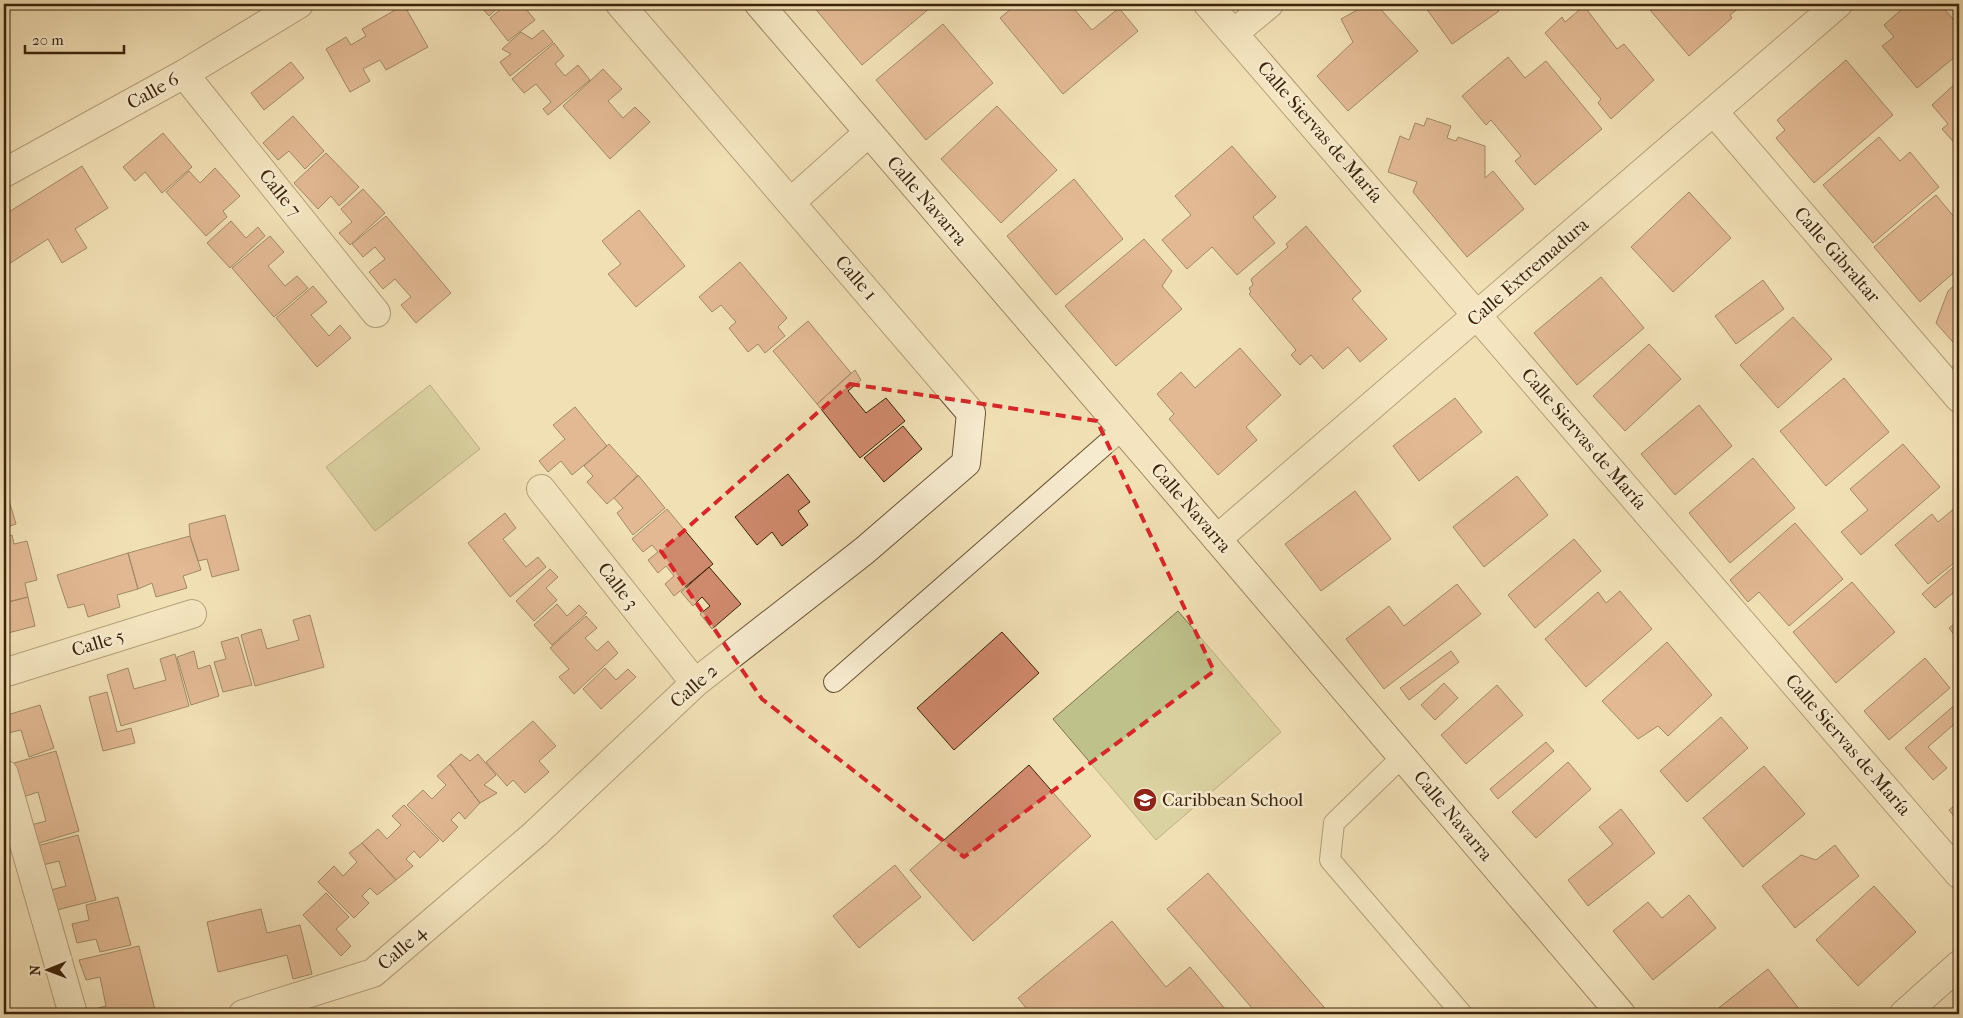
<svg xmlns="http://www.w3.org/2000/svg" width="1963" height="1018" viewBox="0 0 1963 1018" font-family="'IM FELL French Canon',serif">
<rect width="100%" height="100%" fill="#f2e0b5"/>
<filter id="stains"><feTurbulence type="fractalNoise" baseFrequency=".004" numOctaves="4"/><feColorMatrix values="0 0 0 0 .2 0 0 0 0 .09 0 0 0 0 .02 0 0 0 .5 -.17"/></filter>
<radialGradient id="worn" r=".72"><stop offset=".6" stop-color="#630" stop-opacity="0"/><stop offset="1" stop-color="#630" stop-opacity=".3"/></radialGradient>
<path fill="#bfc18a" stroke="#7e724a" d="M430,385l50,64 -105,82 -49,-64z
M1178,611l103,121 -125,108 -103,-121z"/>
<path fill="#cf896c" stroke="#3c230a" d="M478,4h24l-13,12z
M507,4h25l-6,5 9,11 -27,21 -18,-23z
M816,4h110l4,4 -68,57 -49,-59z
M1017,4h66l-8,6 17,20 27,-22 19,23 -75,63 -63,-76z
M1368,4h8l42,47 -70,60 -31,-35 36,-34 -12,-23z
M1423,4h71l5,7 -47,33z
M1645,4h92l3,3 -10,8 2,3 -43,38z
M1908,4h32l19,22v34l-3,-4 -39,32 -35,-42 12,-9 -10,-12z
M404,5l24,42 -42,23 -6,-10 -17,9 7,12 -20,11 -24,-43 20,-12 5,8 15,-9 -4,-7z
M1584,6l33,43 7,-5 30,36 -43,39 -13,-16 3,-4 -56,-66 17,-16 3,5z
M943,24l50,59 -67,57 -50,-60z
M543,30l10,12 -43,34 -10,-14 11,-8 -9,-5 19,-17 11,7z
M554,43l10,13 -9,8 10,12 13,-11 12,15 -42,35 -5,-6 8,-7 -15,-18 -12,9 -12,-14z
M1508,57l17,21 21,-17 56,68 -67,56 -20,-24 6,-5 -30,-36 -5,5 -24,-29z
M1846,60l47,55 -79,68 -38,-45 9,-8 -8,-10z
M291,62l13,16 -40,32 -13,-17z
M603,69l19,20 -14,12 15,17 12,-11 15,15 -40,37 -47,-53z
M1959,80v68l-17,-19 6,-5 -16,-19z
M997,106l60,64 -56,53 -60,-64z
M293,116l31,35 -19,18 -16,-18 -11,9 -15,-17z
M1427,118l24,8 -4,12 9,3 2,-4 27,9v32l8,-7 31,38 -57,48 -54,-65 4,-10 -29,-10 12,-36 9,4 6,-17 9,3z
M163,133l29,34 -30,26 -17,-21 -10,9 -12,-14z
M1879,137l21,24 10,-9 29,35 -66,56 -50,-58z
M1232,146l44,51 -23,20 22,26 -38,32 -25,-28 -25,22 -25,-29 29,-25 -16,-19z
M326,153l33,34 -20,19 -8,-10 -13,13 -24,-26z
M82,166l26,42 -33,21 12,19 -25,15 -14,-24 -44,28v-52z
M215,168l25,28 -17,15 4,6 -21,19 -40,-44 23,-21 11,12z
M1074,179l49,60 -67,56 -49,-59z
M363,189l22,24 -35,32 -11,-12 13,-11 -11,-13z
M1689,192l42,46 -58,54 -42,-45z
M1936,195l23,28v45l-39,34 -46,-55z
M639,210l46,56 -49,41 -28,-33 13,-10 -19,-23z
M386,216l65,77 -35,30 -15,-18 10,-8 -16,-18 -12,10 -14,-17 16,-13 -10,-12 -12,10 -11,-13z
M231,221l15,17 12,-11 7,9 -35,32 -23,-25z
M1306,226l55,65 -9,8 35,40 -27,23 -12,-15 -25,22 -12,-14 -11,10 -9,-10 5,-5 -47,-56 2,-2 -2,-4 4,-3 -2,-6 37,-32 -2,-3z
M270,236l14,16 -16,14 17,20 12,-10 11,12 -34,29 -42,-49z
M1144,239l28,32 -10,15 20,23 -66,57 -51,-60z
M740,262l47,56 -9,9 7,9 -20,17 -7,-9 -10,8 -19,-24 7,-6 -15,-17 -9,7 -13,-15z
M1601,277l43,51 -67,57 -43,-52z
M1763,280l21,29 -48,35 -21,-28z
M1959,281v68l-23,-26 12,-32z
M313,286l14,16 -16,13 18,21 11,-11 11,13 -34,29 -41,-49z
M1793,317l39,42 -54,49 -38,-43z
M808,321l43,52 -34,31 -44,-53z
M1649,344l32,35 -56,52 -32,-35z
M1240,348l41,47 -35,32 11,13 -39,35 -49,-56 5,-5 -17,-20 24,-22 14,16z
M855,370l6,10 -13,11 18,22 20,-15 19,23 -45,37 -43,-54z
M1844,378l45,54 -63,54 -46,-55z
M1455,398l27,34 -63,49 -26,-35z
M1699,405l33,41 -57,49 -34,-41z
M575,407l32,39 -35,29 -11,-14 -13,11 -9,-11 26,-22 -12,-14z
M903,426l19,23 -38,33 -20,-24z
M609,444l29,32 -31,28 -20,-22 6,-6 -9,-10z
M1903,444l37,43 -79,68 -20,-23 27,-22 -18,-21z
M1753,458l42,50 -65,55 -41,-50z
M788,474l22,28 -12,9 10,14 -26,21 -10,-14 -15,13 -22,-28z
M638,475l27,33 -32,27 -16,-22 6,-5 -9,-10z
M1517,476l31,39 -64,52 -31,-40z
M5,487l11,37 -12,4v-40z
M1355,491l36,48 -70,52 -36,-47z
M1956,507l3,4v48l-31,25 -33,-39 37,-31 6,8z
M667,509l46,55 -39,32 -9,-12 9,-8 -8,-10 -8,7 -10,-13 10,-8 -6,-7 -9,7 -11,-13z
M505,513l11,15 -13,11 23,28 12,-10 8,10 -36,30 -42,-54z
M225,515l14,55 -27,7 -5,-18 -9,2 -8,-25 -1,-12z
M1795,523l48,56 -54,47 -30,-34 -11,10 -18,-22z
M12,535l2,9 13,-3 10,39 -12,3 3,14 -24,6v-66z
M190,536l11,34 -18,6 4,12 -31,9 -4,-14 -14,6 -10,-36z
M1574,539l27,32 -66,57 -27,-33z
M128,553l10,36 -21,6 3,12 -32,10 -4,-13 -16,4 -11,-33z
M1959,562v26l-24,20 -13,-14z
M709,567l32,37 -29,25 -12,-15 10,-8 -8,-9 -9,9 -12,-14z
M550,569l8,8 -12,11 11,12 -23,21 -18,-20z
M1852,582l43,50 -59,51 -43,-51z
M1457,584l24,30 -97,75 -38,-50 43,-33 15,20z
M1620,591l32,38 -66,58 -41,-48 53,-47 8,11z
M28,597l7,29 -31,8v-31z
M557,604l10,12 12,-11 8,8 -35,32 -18,-20z
M310,615l14,52 -69,19 -14,-51 20,-6 6,20 32,-9 -6,-20z
M586,616l11,12 -12,10 12,13 11,-10 10,12 -44,41 -15,-17 10,-8 -19,-21z
M1959,620v21l-10,-13z
M1002,632l37,41 -85,77 -37,-42z
M238,637l14,48 -29,7 -9,-30 12,-3 -5,-17z
M1667,642l45,53 -44,41 -10,-10 -20,13 -36,-38z
M194,651l4,18 12,-4 9,31 -28,9 -14,-48z
M1451,651l8,11 -50,38 -9,-12z
M175,654l14,52 -68,20 -14,-51 21,-7 6,21 32,-9 -6,-21z
M1925,658l25,30 -61,52 -25,-29z
M605,668l11,12 12,-11 8,8 -35,32 -18,-20z
M1444,683l14,15 -23,22 -14,-15z
M1497,685l26,30 -57,49 -25,-29z
M107,692l10,40 14,-4 4,15 -32,8 -14,-54z
M1957,703l2,2v15l-31,27 19,21 -14,12 -28,-32z
M40,705l14,43 -25,9 -8,-27 -13,3 -4,-17z
M1721,717l27,31 -61,54 -27,-31z
M533,721l23,25 -17,15 10,11 -24,21 -12,-13 -6,6 -21,-24z
M1546,742l8,9 -56,48 -8,-10z
M56,751l23,80 -43,13 -5,-19 15,-4 -8,-29 -15,5 -9,-34z
M461,754l9,7 8,-7 18,21 -12,10 13,8 -17,10 -30,-39z
M1568,762l23,27 -55,49 -24,-26z
M450,764l30,39 -15,16 -6,-7 -8,8 7,7 -15,15 -36,-37 16,-15 9,9 14,-14 -9,-9z
M1029,765l62,71 -118,105 -63,-71z
M1764,766l41,48 -62,53 -40,-49z
M1959,802v21l-10,-13z
M404,805l35,35 -19,18 -6,-7 -8,8 7,7 -17,14 -34,-37 16,-14 9,10 14,-14 -9,-9z
M1621,809l34,44 -67,53 -20,-26 45,-36 -14,-17z
M78,835l18,65 -39,10 -6,-20 15,-4 -7,-25 -16,4 -6,-19z
M362,843l34,37 -19,15 -7,-7 -8,8 7,7 -15,15 -36,-36 16,-16 9,10 14,-14 -8,-9z
M1835,845l24,31 -64,52 -33,-42 39,-31 15,5z
M895,865l26,32 -62,51 -26,-32z
M1208,873l122,141h-73l-90,-105z
M1874,886l42,46 -58,54 -42,-46z
M326,893l23,24 -13,12 15,17 -10,10 -38,-41z
M1689,895l27,33 -63,52 -40,-49 35,-29 14,16z
M118,897l13,48 -31,7 -4,-13 -19,4 -5,-19 17,-4 -3,-15z
M261,909l6,24 33,-8 12,49 -19,5 -6,-24 -69,17 -11,-50z
M1112,921l54,66 24,-20 36,43 -5,4h-190l-13,-16z
M139,946l17,68h-64l-1,-4 15,-4 -6,-29 -14,3 -7,-20z
M1768,969l35,45h-92z"/>
<g fill="none" stroke-linecap="round" stroke-linejoin="round">
<g stroke="#6a5235" stroke-width="22">
<path id="lane" d="M834,682l289,-253
M1403,756l-69,67 -4,37 132,154"/>
</g>
<g stroke="#6a5235" stroke-width="30">
<path id="street" d="M1208,4l751,870
M1234,33l35,-29
M184,74l192,239
M1714,112l245,286
M4,173l180,-99 115,-70
M791,202l77,-69
M541,489l154,194
M1217,539l621,-535
M4,673l188,-59
M4,774l69,240
M243,1014l130,-41 162,-139 160,-151 169,-132 102,-88 5,-50 -351,-409
M1904,1014l55,-49"/>
</g>
<g stroke="#3c230a" stroke-width="30">
<path id="secondary" d="M759,4l458,535 404,475"/>
</g>
<use href="#lane" stroke="#f7ebcf" stroke-width="20"/>
<use href="#street" stroke="#f7ebcf" stroke-width="28"/>
<use href="#secondary" stroke="#f7ebcf" stroke-width="28"/>
</g>
<path d="M0 0H1963V1018H0ZM850,384l247,37 117,250 -250,186 -202,-158 -101,-148z" fill="#f2e0b5" fill-opacity=".55" fill-rule="evenodd"/>
<path fill="none" stroke="#d62828" stroke-width="4" stroke-dasharray="10 6" stroke-linejoin="round" d="M850,384l247,37 117,250 -250,186 -202,-158 -101,-148z"/>
<defs>
<g id="school-disc" transform="scale(1.25)"><circle r="9.5" fill="#8f2418" stroke="#f7ebcf"/><path d="M0-5L7-2L0 1L-7-2ZM-4 1L0 2.5L4 1V4Q0 6-4 4Z" fill="#fff"/></g>
</defs>
<g fill-rule="evenodd">
<use href="#school-disc" x="1145" y="800"/>
</g>
<g text-anchor="middle" dominant-baseline="central" stroke-width="5" stroke-linejoin="round" paint-order="stroke">
<g font-size="19" fill="#3c230a" stroke="#f7ebcf">
<text transform="translate(153 91) rotate(-29)">Calle 6</text>
<text transform="translate(1320 132) rotate(49)">Calle Siervas de María</text>
<text transform="translate(280 193) rotate(51)">Calle 7</text>
<text transform="translate(927 201) rotate(49)">Calle Navarra</text>
<text transform="translate(1837 255) rotate(49)">Calle Gibraltar</text>
<text transform="translate(1528 272) rotate(-41)">Calle Extremadura</text>
<text transform="translate(856 278) rotate(49)">Calle 1</text>
<text transform="translate(1584 439) rotate(49)">Calle Siervas de María</text>
<text transform="translate(1191 508) rotate(49)">Calle Navarra</text>
<text transform="translate(618 586) rotate(52)">Calle 3</text>
<text transform="translate(98 643) rotate(-17)">Calle 5</text>
<text transform="translate(694 686) rotate(-41)">Calle 2</text>
<text transform="translate(1848 745) rotate(49)">Calle Siervas de María</text>
<text transform="translate(1453 816) rotate(50)">Calle Navarra</text>
<text transform="translate(402 948) rotate(-41)">Calle 4</text>
</g>
<g font-size="19" fill="#3c230a" stroke="#f7ebcf" text-anchor="start">
<text x="1162" y="800">Caribbean School</text>
</g>
</g>
<rect width="1963" height="1018" fill="none" stroke="#f2e0b5" stroke-width="20"/>
<rect x="5" y="5" width="1953" height="1008" fill="none" stroke="#3c230a" stroke-width="2.5"/>
<rect x="10" y="10" width="1943" height="998" fill="none" stroke="#3c230a"/>
<g transform="translate(48 970) rotate(269)" stroke="#f7ebcf" stroke-width="4" paint-order="stroke">
<path d="M0-4L9 19L0 12L-9 19Z" fill="#3c230a"/>
<text y="-8" font-size="14" font-weight="bold" text-anchor="middle" fill="#3c230a">N</text>
</g>
<path d="M25 45v8h99v-8" fill="none" stroke="#3c230a" stroke-width="2.5"/>
<text x="32" y="45" font-size="15" fill="#3c230a" stroke="#f7ebcf" stroke-width="4" paint-order="stroke">20 m</text>
<rect width="100%" height="100%" filter="url(#stains)"/>
<rect width="100%" height="100%" fill="url(#worn)"/>
</svg>
